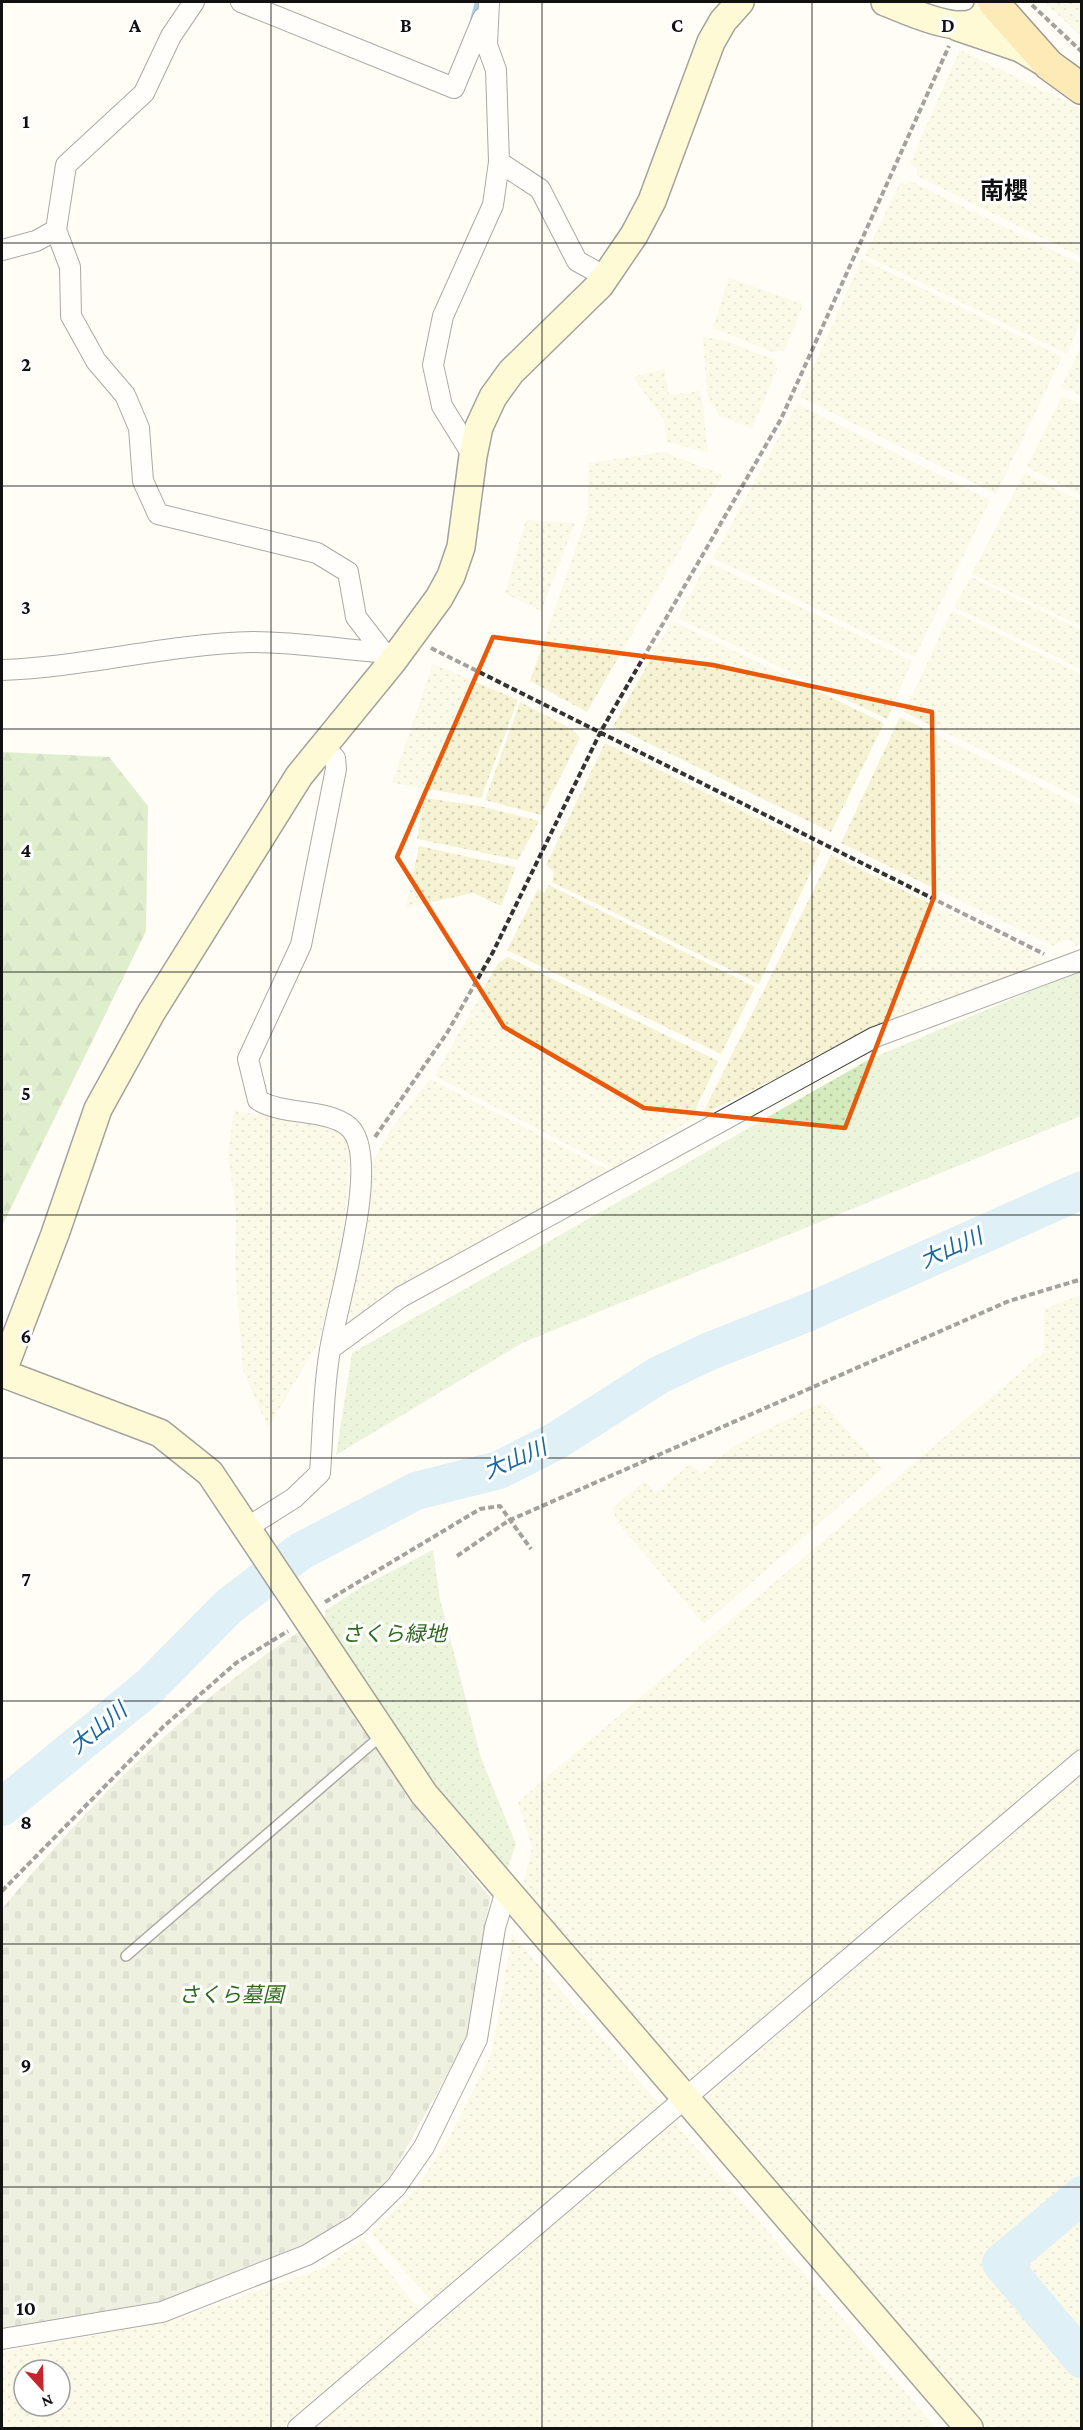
<svg xmlns="http://www.w3.org/2000/svg" width="1083" height="2430" viewBox="0 0 1083 2430" font-family="'Crimson Pro','Noto Sans JP',serif">
<defs>
<pattern id="farmland-dots" width="8" height="8" patternUnits="userSpaceOnUse" patternTransform="scale(1.5)"><rect width="8" height="8" fill="#f6f3d4"/><path d="M2 2h.1M6 6h.1" fill="none" stroke="#d2cfb5" stroke-width="1.8" stroke-linecap="round"/></pattern>
<pattern id="forest-firs" width="22" height="20" patternUnits="userSpaceOnUse" patternTransform="scale(1.5)"><rect width="22" height="20" fill="#b9dc9c"/><path d="M5 1l3.5 6h-7zM16 11l3.5 6h-7z" fill="#9ebc85"/></pattern>
<pattern id="cemetery-stones" width="16" height="16" patternUnits="userSpaceOnUse" patternTransform="scale(1.5)"><rect width="16" height="16" fill="#d9e3c4"/><path d="M2 7V4a2 2 0 0 1 4 0v3zM10 15v-3a2 2 0 0 1 4 0v3z" fill="#b9c2a7"/></pattern>
<pattern id="park-dots" width="8" height="8" patternUnits="userSpaceOnUse" patternTransform="scale(1.5)"><rect width="8" height="8" fill="#d5ebbd"/><path d="M2 2h.1M6 6h.1" fill="none" stroke="#b6c8a1" stroke-width="1.8" stroke-linecap="round"/></pattern>
</defs>
<rect width="100%" height="100%" fill="#fffdf5"/>
<path fill="url(#farmland-dots)" fill-rule="evenodd" d="M1045,2h36v34l-31,-29z
M960,50l121,59v148l-164,-81v-7l-7,-6z
M910,181l171,83v57l-14,33 -202,-99 35,-72 7,2z
M862,259l200,98 -66,137 -196,-97z
M729,278l74,26 -18,46 -12,2 -60,-24z
M703,337l24,4 47,19 3,10 -25,58 -33,-12 -12,-22z
M1081,347v49l-19,-10z
M664,369l5,26 32,-4 7,61 -41,-10 -3,-22 -31,-43z
M1062,396l19,9v90l-54,-28z
M797,404l193,96 -75,157 -202,-99z
M664,452l59,23 -136,237 -57,-31 57,-165 2,-53z
M1024,473l57,28v125l-109,-52z
M526,520l49,3 -34,88 -36,-18z
M708,562l204,99 -25,58 -209,-101z
M971,577l110,53v39l-127,-62z
M952,611l129,63v125l-177,-87z
M672,621l212,102 -53,109 -218,-106z
M433,664l85,36 -37,98 -89,-15z
M520,702l52,27 8,9 -39,77 -56,-15z
M900,717l181,89v137l-5,3 -8,-7 -15,7 -212,-103z
M605,743l216,107 -62,134 -207,-102 2,-10 -8,-7z
M424,798l56,8 59,15 -21,39 -101,-21z
M419,846l97,21 -15,39 -28,-13 -67,15z
M831,855l207,101 5,6 -18,9 -145,56 -178,88z
M549,885l206,102 -34,67 -214,-104 31,-61 6,4z
M508,957l210,104 -22,47 -2,10 -81,50 -178,-92 63,-113z
M430,1079l180,92 -222,121 -37,32 -4,-8 16,-72 4,-72 23,-41z
M234,1111l103,14 11,10 2,26 -9,95 -23,87 -50,85 -25,-58 -8,-107 1,-51 -8,-58z
M1081,1295v453l-377,324 -22,2 -159,-188 9,-39 -14,-45 526,-450v-43z
M822,1402l60,67 -178,155 -87,-102 -5,-14 33,-27 11,12 34,-29 11,10 33,-28z
M1081,1774v406l-95,81 95,113v54h-94l-281,-331z
M512,1934l148,171 -228,197 -61,-69 45,-44 33,-51 43,-85z
M674,2122l262,306h-621z
M1081,2207v141l-69,-81z
M363,2239l57,72 -137,117h-281v-76l166,-30 156,-54zM24,2370h36v36h-36z"/>
<path fill="url(#forest-firs)" d="M2,752l107,5 39,49 -2,125 -143,293z"/>
<path fill="url(#cemetery-stones)" d="M299,1632l119,178 72,87 -22,140 -76,137 -38,39 -45,29 -147,59 -160,28v-420c86,-104 183,-203 297,-277z"/>
<path fill="url(#park-dots)" d="M1081,970v146l-559,227 -186,112 16,-102 518,-294z
M433,1550l7,49 41,159 35,86 -9,26 -74,-83 -108,-163v-13l36,-24z"/>
<g fill="none" stroke-linecap="round" stroke-linejoin="round">
<path stroke="#3f96cf" stroke-width="6" d="M473,20l5,-18"/>
<path stroke="#b9e0f7" stroke-width="38" d="M2,1807l148,-121 78,-79 73,-56 115,-60 83,-21 57,-29 103,-66 51,-24 99,-39 273,-122
M1082,2195l-81,68 81,96"/>
<g stroke="#444" stroke-width="12">
<path id="lane" d="M126,1956l256,-221"/>
</g>
<g stroke="#444" stroke-width="22">
<path id="street" d="M194,2l-23,34 -27,57 -78,72 -10,65 14,37 1,49 25,45 29,34 14,33 4,53 15,33 159,39 31,19 8,45 27,35
M241,2l213,86 29,-70
M499,162l41,27 37,72 29,16
M2,250l34,-9 20,-11
M473,456l-31,-50 -9,-41 10,-49 50,-111 6,-43 -3,-92 -9,-25 2,-43
M2,670c84,-3 166,-26 251,-28 45,0 92,8 137,11
M330,1349l71,-52 474,-260 207,-77
M248,1527l46,-29 26,-25c3,-41 3,-83 10,-123 6,-43 53,-193 19,-223 -22,-19 -65,-11 -91,-27l-10,-41 53,-114 35,-176 -1,-11 -12,-11
M2,2339l160,-27 145,-57 50,-30 39,-38 28,-40 53,-108 18,-111 11,-38
M298,2428l784,-668"/>
</g>
<g stroke="#333" stroke-width="30">
<path id="secondary" d="M885,2c25,9 97,47 104,0
M958,27l62,21 22,13
M2,1373l53,-139 43,-125 53,-96 148,-237 93,-114 47,-64 12,-22 10,-29 12,-91 6,-29 14,-30 18,-25 89,-87 34,-50 18,-34 59,-159 12,-21 17,-19
M2,1373l158,60 50,40 214,321 545,634"/>
</g>
<g stroke="#222" stroke-width="33">
<path id="primary" d="M993,2l56,63 33,24"/>
</g>
<path stroke="#333" stroke-width="4" stroke-dasharray="6 3" stroke-linecap="butt" d="M1032,5l50,47
M431,648l613,306
M375,1137l72,-104 46,-81 108,-221 180,-312 168,-373
M457,1556l51,-35 501,-220 73,-22
M325,1602l155,-93 20,-3 31,43
M2,1891l161,-164 73,-64 52,-32"/>
<use href="#lane" stroke="#fff" stroke-width="9"/>
<use href="#street" stroke="#fff" stroke-width="20"/>
<use href="#secondary" stroke="#fff6b0" stroke-width="27"/>
<use href="#primary" stroke="#f9d66b" stroke-width="30"/>
</g>
<path d="M0 0H1083V2430H0ZM493,637l220,28 219,47 2,185 -89,231 -201,-20 -140,-81 -107,-170z" fill="#fffdf5" fill-opacity=".55" fill-rule="evenodd"/>
<path fill="none" stroke="#e8590c" stroke-width="4.5" stroke-linejoin="round" d="M493,637l220,28 219,47 2,185 -89,231 -201,-20 -140,-81 -107,-170z"/>
<path fill="none" stroke="#111" stroke-width="1.5" stroke-opacity="0.55" d="M271,2v2426M542,2v2426M812,2v2426M2,243h1080M2,486h1080M2,729h1080M2,972h1080M2,1215h1080M2,1458h1080M2,1701h1080M2,1944h1080M2,2187h1080"/>
<g text-anchor="middle" dominant-baseline="central" stroke-width="6" stroke-linejoin="round" paint-order="stroke">
<g font-size="21" font-style="italic" fill="#2f6b1f" stroke="#fff">
<text x="394" y="1634">さくら緑地</text>
<text x="231" y="1995">さくら墓園</text>
</g>
<g font-size="22" font-style="italic" fill="#1768a6" stroke="#fff">
<text transform="translate(951 1248) rotate(-24)">大山川</text>
<text transform="translate(515 1459) rotate(-23)">大山川</text>
<text transform="translate(98 1728) rotate(-39)">大山川</text>
</g>
<g font-size="24" font-weight="bold" fill="#111" stroke="#fff">
<text x="1004" y="190">南櫻</text>
</g>
</g>
<g font-size="20" text-anchor="middle" font-weight="bold" fill="#111" stroke="#fff" stroke-width="6" stroke-linejoin="round" paint-order="stroke">
<text x="135" y="32">A</text>
<text x="406" y="32">B</text>
<text x="677" y="32">C</text>
<text x="948" y="32">D</text>
<text x="26" y="128">1</text>
<text x="26" y="371">2</text>
<text x="26" y="614">3</text>
<text x="26" y="857">4</text>
<text x="26" y="1100">5</text>
<text x="26" y="1343">6</text>
<text x="26" y="1586">7</text>
<text x="26" y="1829">8</text>
<text x="26" y="2072">9</text>
<text x="26" y="2315">10</text>
</g>
<rect width="1083" height="2430" fill="none" stroke="#111111" stroke-width="6"/>
<g transform="translate(42 2388) rotate(158)"><circle r="28" fill="#ffffff" stroke="#a0a0a0" stroke-width="1.5"/>
<path d="M0-4.5L10 22L0 15L-10 22Z" fill="#c4262e"/>
<text y="-9" font-size="16" font-weight="bold" text-anchor="middle" fill="#111111">N</text>
</g>
</svg>
